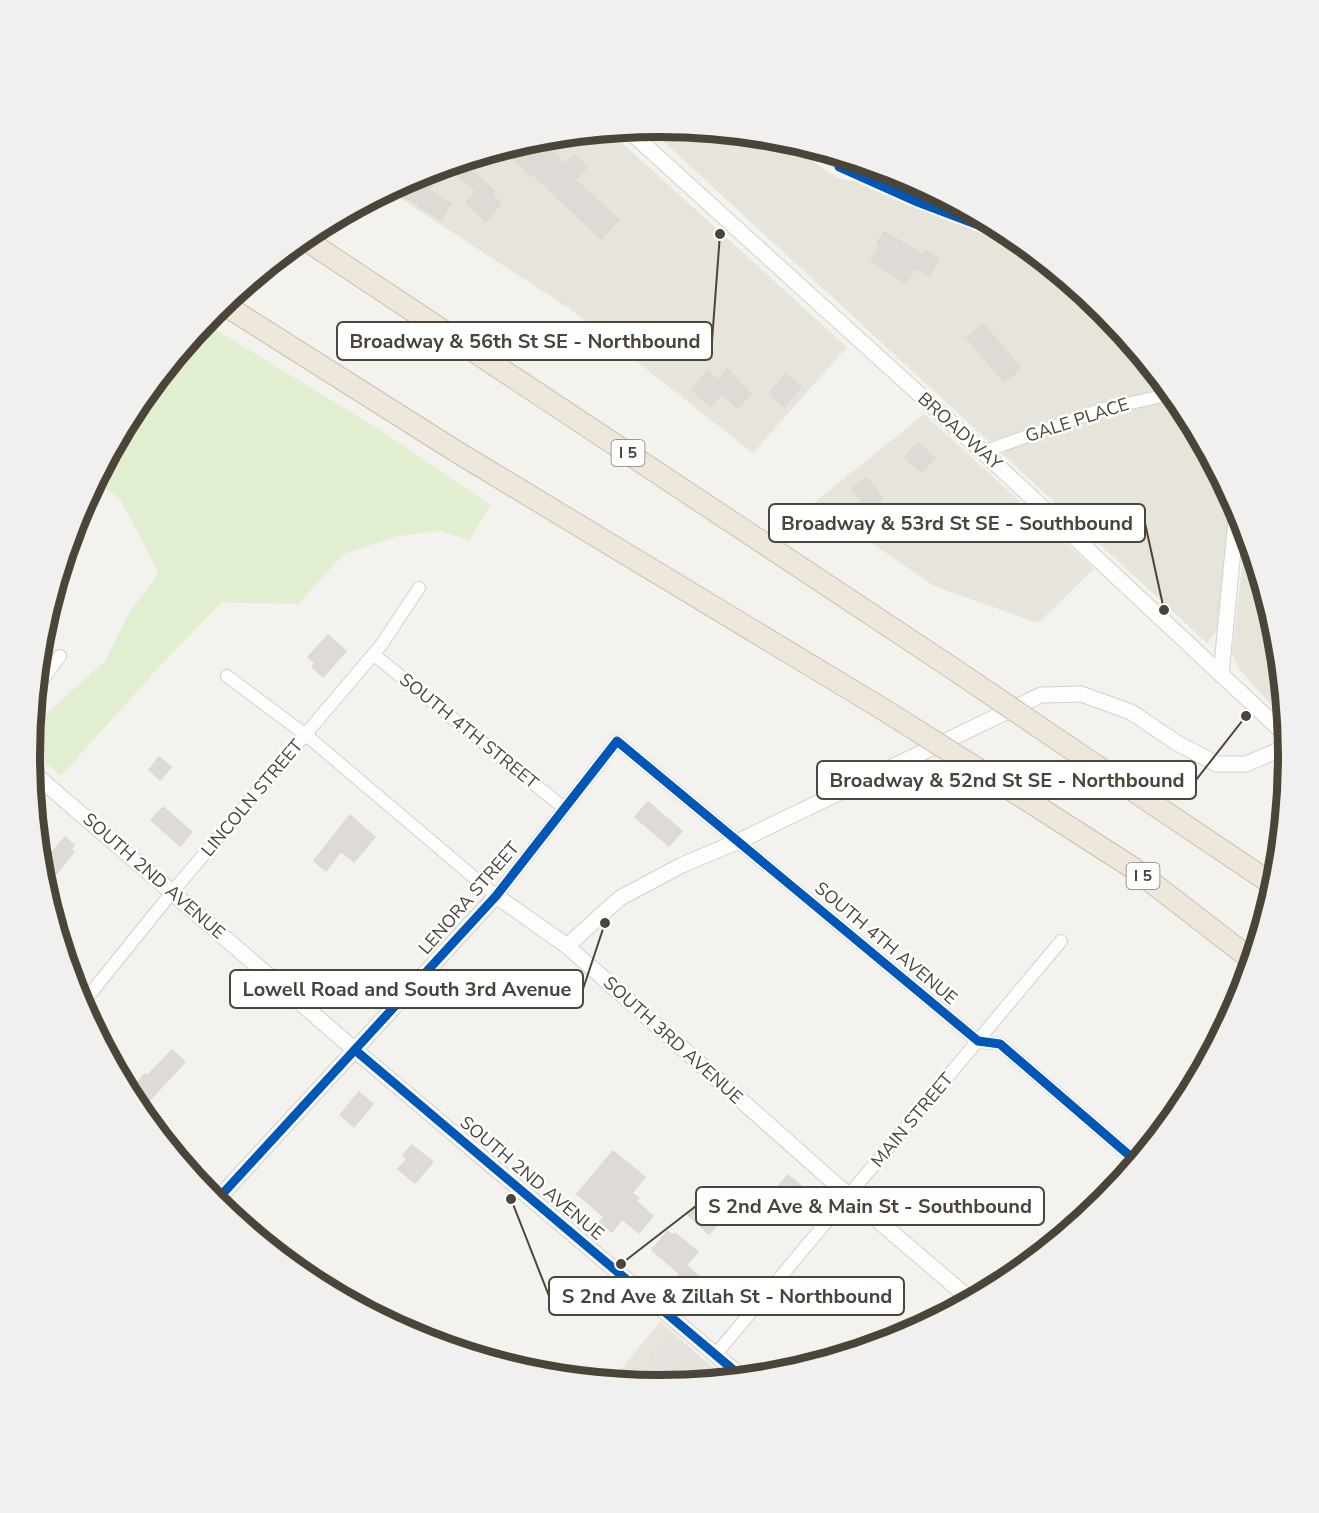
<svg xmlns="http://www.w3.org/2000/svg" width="1319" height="1513" viewBox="0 0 1319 1513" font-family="'Nunito Sans',sans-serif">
<rect width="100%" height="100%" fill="#f4f2ee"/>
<path fill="#e7e4dc" d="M660,127l121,12 56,39 117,25 56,30 95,79 78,95 48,90 -12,131 -12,15 -558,-515z
M610,132l237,215 -94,106 -183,-144 -181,-118 30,-16 118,-36z
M924,414l170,155 -56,54 -104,-37 -120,-83z
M1246,532l31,102 8,84 -5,-3 -40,-45 -8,-16z
M660,1322l10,8 -21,25 -1,7 29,22 -18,2 -48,-5z"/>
<path fill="#e6e2de" d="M670,1330l56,49 -49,5 -29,-21 1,-8z"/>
<path fill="#e1eecf" d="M205,323l175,107 111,75 -22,35 -29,-9 -42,5 -54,18 -46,50 -76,-2 -62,64 -99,110 -30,-26 2,-24 72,-65 24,-48 30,-40 -39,-74 -24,-18 40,-75z"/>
<path fill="#dedbd6" stroke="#dcd9d4" stroke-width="1.5" d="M537,139l29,25 8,-9 13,12 -12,13 44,40 -18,19 -67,-64 -2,1 -19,-17 14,-17z
M486,155l-14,16 22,20 -2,4 9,8 -15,18 -20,-18 10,-12 -29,-25z
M419,176l14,9 -4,5 22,14 -10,16 -36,-23z
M884,232l39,23 3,-4 13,8 -10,17 -13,-8 -10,15 -35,-22 9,-16 -3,-2z
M983,324l38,44 -17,14 -37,-44z
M727,369l24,25 -14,14 -15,-15 -11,13 -19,-16 15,-19 11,9z
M786,374l15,13 -17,20 -15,-14z
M918,443l17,15 -14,14 -16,-15z
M867,478l16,21 -15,11 -16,-21z
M328,635l18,16 -23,26 -11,-10 3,-4 -7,-6z
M159,757l12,10 -11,13 -11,-10z
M648,802l34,29 -13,15 -34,-29z
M163,807l29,25 -12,14 -29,-26z
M350,815l25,22 -21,25 -13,-11 -15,20 -12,-10z
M65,837l9,8 -3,4 3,3 -18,22 -13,-11z
M172,1050l13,12 -38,41 -16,-14 14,-15 2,2z
M359,1092l14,12 -19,23 -14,-12z
M412,1145l21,17 -18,21 -17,-14 9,-10 -4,-4z
M613,1151l32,26 -13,16 7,5 -3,3 17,15 -14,17 -17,-14 -10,13 -12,-10 4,-5 -27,-23z
M788,1175l22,18 -11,12 -21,-18z
M694,1207l22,19 -7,8 -22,-20z
M668,1231l5,4 2,-2 23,19 -12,13 17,15 3,-3 27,23 -12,13 -14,1 -37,-29 10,-11 -28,-24z"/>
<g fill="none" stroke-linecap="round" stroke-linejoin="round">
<g stroke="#d2d0cb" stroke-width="14">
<path id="minor" d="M983,452l120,-43 69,-15
M373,654l191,154
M227,676l79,59 190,161 121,-155 361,300 22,3 137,118
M37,688l23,-32
M82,1004l91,-113 209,-247 37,-56
M716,1354l345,-413"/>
</g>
<g stroke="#d2d0cb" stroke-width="17">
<path id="tertiary" d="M628,130l355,322 304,284
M842,157l49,23 44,13
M1221,675l16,-166
M31,771l324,279 388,328
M567,946l53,-48 62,-33 57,-24 302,-146 40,-1 50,18 46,31 40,21h29l42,-18
M215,1202l281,-306 71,50 281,249 123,105"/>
</g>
<g stroke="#ccbfa9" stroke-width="23">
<path id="motorway" d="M303,238l649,430
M223,304l234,148 424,256
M1067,746l208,140
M1027,800l106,68 119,92"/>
</g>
<use href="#minor" stroke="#fdfdfc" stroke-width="12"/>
<use href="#tertiary" stroke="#fdfdfc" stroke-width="15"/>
<use href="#motorway" stroke="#ede8db" stroke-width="21"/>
<g stroke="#ccbfa9" stroke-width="23" stroke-linecap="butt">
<path id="motorway-bridge" d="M952,668l115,78
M881,708l146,92"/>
</g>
<use href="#motorway-bridge" stroke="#ede8db" stroke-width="21"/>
<g stroke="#fff" stroke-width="13">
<path id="cycleway" d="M843,158l-4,9 76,34 103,39
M355,1050l388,328
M215,1202l281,-306 121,-155 361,300 22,3 137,118"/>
</g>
<use href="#cycleway" stroke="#0057b8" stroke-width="9"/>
</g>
<g text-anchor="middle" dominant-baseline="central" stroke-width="5" stroke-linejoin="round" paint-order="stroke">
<g fill="#fff" stroke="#817c74" stroke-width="1.5">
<rect x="611.5" y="440" width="33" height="26" rx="4.5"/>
<rect x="1126.5" y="863" width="33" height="26" rx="4.5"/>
</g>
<g font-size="16" font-weight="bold" fill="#4b4439">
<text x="628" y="453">I 5</text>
<text x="1143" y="876">I 5</text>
</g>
<g font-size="18" fill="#4b4439" stroke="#fff">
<text transform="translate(1077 420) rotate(-18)">GALE PLACE</text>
<text transform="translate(960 431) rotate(42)">BROADWAY</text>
<text transform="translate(469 731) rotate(39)">SOUTH 4TH STREET</text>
<text transform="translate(252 798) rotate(-50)">LINCOLN STREET</text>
<text transform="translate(154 876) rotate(41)">SOUTH 2ND AVENUE</text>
<text transform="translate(469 898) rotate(-49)">LENORA STREET</text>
<text transform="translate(886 943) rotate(40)">SOUTH 4TH AVENUE</text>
<text transform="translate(673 1040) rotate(42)">SOUTH 3RD AVENUE</text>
<text transform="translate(912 1120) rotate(-50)">MAIN STREET</text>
<text transform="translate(532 1178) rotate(40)">SOUTH 2ND AVENUE</text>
</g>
</g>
<path d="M0 0H1319V1513H0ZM40 756a619 619 0 1 1 1238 0a619 619 0 1 1-1238 0Z" fill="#f1f0ef" fill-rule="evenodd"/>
<path fill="none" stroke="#4b4439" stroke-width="8" d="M40 756a619 619 0 1 1 1238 0a619 619 0 1 1-1238 0Z"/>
<path fill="none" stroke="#4b4439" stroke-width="2" d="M720 234L712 341M1164 610L1145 523M1246 716L1196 780M605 923L583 989M621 1264L696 1206M511 1199L549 1296"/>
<g fill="#4b4439" stroke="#fff" stroke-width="2">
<circle cx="720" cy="234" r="6"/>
<circle cx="1164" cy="610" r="6"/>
<circle cx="1246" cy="716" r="6"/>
<circle cx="605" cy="923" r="6"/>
<circle cx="621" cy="1264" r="6"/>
<circle cx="511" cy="1199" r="6"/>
</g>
<g fill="#fff" stroke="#4b4439" stroke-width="2">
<rect x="337" y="322" width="375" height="38" rx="6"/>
<rect x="769" y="504" width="376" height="38" rx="6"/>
<rect x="817" y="761" width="379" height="38" rx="6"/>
<rect x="230" y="970" width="353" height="38" rx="6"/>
<rect x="696" y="1187" width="348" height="38" rx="6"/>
<rect x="549" y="1277" width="355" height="38" rx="6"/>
</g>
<g font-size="20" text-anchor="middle" font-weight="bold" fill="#4b4439">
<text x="525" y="348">Broadway &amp; 56th St SE - Northbound</text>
<text x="957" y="530">Broadway &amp; 53rd St SE - Southbound</text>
<text x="1007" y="787">Broadway &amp; 52nd St SE - Northbound</text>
<text x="407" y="996">Lowell Road and South 3rd Avenue</text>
<text x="870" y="1213">S 2nd Ave &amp; Main St - Southbound</text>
<text x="727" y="1303">S 2nd Ave &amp; Zillah St - Northbound</text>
</g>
</svg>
